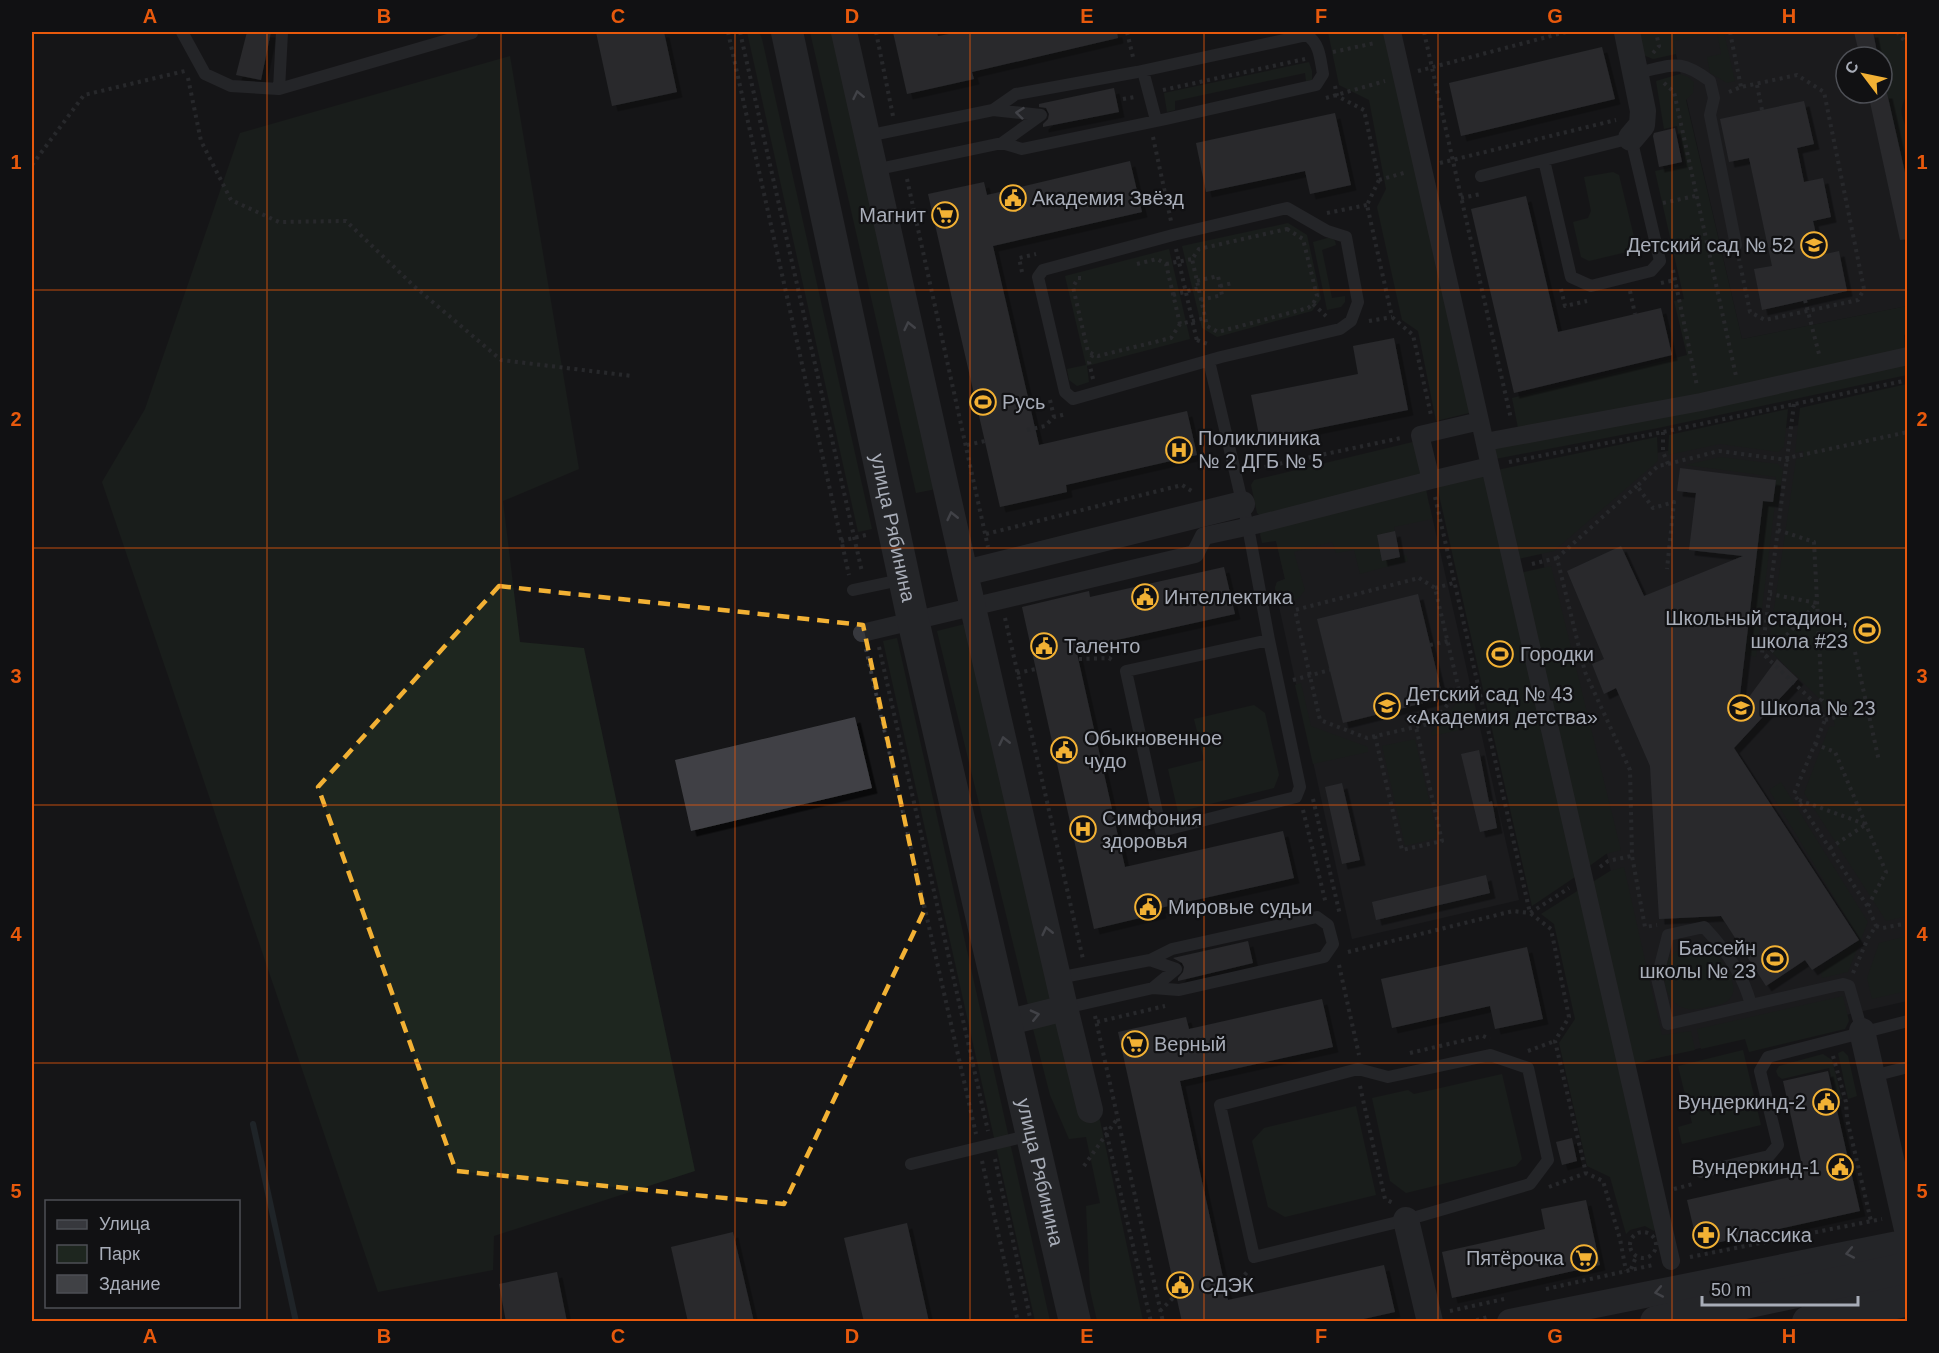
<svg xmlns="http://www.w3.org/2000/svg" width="1939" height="1353" viewBox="0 0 1939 1353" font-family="Helvetica,sans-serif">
<defs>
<filter id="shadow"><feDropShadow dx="5.5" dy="5.5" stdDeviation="0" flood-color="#0009"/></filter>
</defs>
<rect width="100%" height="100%" fill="#161618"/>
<path fill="#222225" d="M1671,32h203l5,25h-33v36h36v-23l25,115v121l-165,33z
M1907,401v600l-255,58 -109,-498 -16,-83 259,-50z
M1429,503l90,397 -167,39 -77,-351 2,-6 8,-3 -9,-39z"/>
<path fill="#1e261f" d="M747,32h12l3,7 110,490 -14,3z
M810,32h24l102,457 -20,4z
M1328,32h59l86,380 -37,9 -18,-90 -16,-11 -25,-113 9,-18 -17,-89 -30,-15z
M1639,32h77l-42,9 2,13 -23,5 -10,-4z
M1717,32h7l11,49 -8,2 -17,-10 -3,-16 14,-3z
M1874,32h33v63c-12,21 -1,22 0,41 2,16 0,33 0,49l-25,-115v-13h-3z
M510,56l69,413 -76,32 17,141 64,6 111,523 -201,65 -1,34 -115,22 -276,-810 43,-73 95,-276z
M1309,62l3,9v9l-6,1 -1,-8 -130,28v9l-8,2 -3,-19z
M1680,74l8,3 6,5 -1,11 -7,7 56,239 165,-33v28l-3,1 1,15 -386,83 -7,-35 175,-43 -13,-54 10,-2 -29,-128 29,-6 -7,-39 -13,3 -8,-48z
M1613,172l6,3 17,70 -5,6 -42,10 -8,-4 -8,-35 15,-4 3,-7 -7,-34z
M1288,223l19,12 14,64 -9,12 -95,26 -15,-9 -20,-82z
M1331,237l4,4 1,4 -14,5 10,48 13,-2v6l-4,5 -14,3 -14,-68z
M1169,249l21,90 -103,27 2,16 -12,4 -8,-6 -2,-11 19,-4 -21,-89z
M1907,362v13l-249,53 -163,31 -2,-12z
M1907,384l1,532 -22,5 -82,-128 25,-66 6,-1 -3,-14h-7l-4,-12 -53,-51 28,-190 8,-2 -1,-6 -8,2 5,-45z
M1788,409l-4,38 -6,5 -58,-8 -52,11 1,-20z
M1657,437l1,24 -104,90 -36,8 -21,-89z
M1417,441l7,34 -162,42 -5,-4 -6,-28 3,-5z
M1721,457l57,7 5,5 -5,35h-3l-19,153 -14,-3 19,-156 13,-1 2,-20 -91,-12z
M1486,473l92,402 -46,31 -95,-420z
M1426,489l6,30 -38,8 1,4 -18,4 5,26 24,-6 2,6 -48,13 -6,-24 -18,3 -4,-11 -38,10 11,38 -7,9 -20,4 -3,-15 2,-6 8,-3 -9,-38 -14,2 -2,-9 3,-5z
M1551,566l70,284 -15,4 -18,13 -68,-294z
M965,624l89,379 -25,6 -92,-378z
M897,638l153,683h-15l-152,-680z
M1301,683l10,43 57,21v5l-55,12 -18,-79z
M1470,687l9,39 -47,10 -1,-3z
M1254,705l11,8 14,62 -5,13 -96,24 -10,-43 36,-9 -10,-41z
M1415,739l23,99 -33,8 -23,-100z
M1781,782l87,140 -20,50 -26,6 -2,-7 4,-2 1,-6 35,-23 -91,-150z
M1624,867l38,168 29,-4 4,19 -43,9 -21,7 -40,-183 19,-12z
M1582,888l77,337 -5,6 -9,-5 -15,4 -4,4 -16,-57 -23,-11 -28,-123 16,-24 -21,-95 -13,-10z
M1907,936v55l-35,8 -5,-21 12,-35z
M1700,947c3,1 6,1 9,3 14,7 36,41 17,52 -5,3 -12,4 -18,5 -9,2 -18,4 -27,0 -20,-9 -24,-46 -3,-57 6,-3 15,-3 22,-3z
M1843,996l6,25 -4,8 -96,23 -4,-13 -44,10 -4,-20z
M1057,1019l25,101 17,-4 44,205h-46l-7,-31 -4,-84 14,-3 -14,-66 -17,2 -19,-44 -18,-70z
M1743,1050l18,75 -79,19 -4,-17 14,-4 -14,-57z
M1843,1051l5,5 9,40 -9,3 -10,-46z
M1823,1054l9,6 10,39 -5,1 -8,-32 -47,11 -4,-3 -2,-5 3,-5z
M1502,1074l20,85 -6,7 -110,27 -16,-12 -18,-83 36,-8 6,4z
M1356,1106l20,89 -91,22 -17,-10 -16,-66 12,-13z"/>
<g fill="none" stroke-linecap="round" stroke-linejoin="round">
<path stroke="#2c353c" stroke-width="6" d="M253,1124l43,198"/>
</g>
<path fill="#404145" filter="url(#shadow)" d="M247,32h24l-10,48 -25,-5z
M596,32h68l13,60 -65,14z
M893,32h44l1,4 22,-4h157l1,6 -146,34 2,7 -67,15z
M1854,32h19l5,25h-18z
M1602,47l13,52 -154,37 -12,-53z
M1114,88l5,24 -76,15v-3l5,-5 1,-5 -3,-6 -7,-1v-3z
M1868,93h19l21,93v53l-8,1z
M1804,101l10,43 -17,4 7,34 19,-4 8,39 -18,4 8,34 18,-4 8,40 -85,19 -8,-41 18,-3 -23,-108 -20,4 -9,-43z
M1335,113l16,72 -41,9 -5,-23 -99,21 -10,-49z
M1675,128l7,34 -23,5 -6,-31 1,-3z
M1130,161l12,51 -149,34 46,199 148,-34 10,44 -131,30 1,7 -67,15 -72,-313 56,-12 3,13z
M1526,196l32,136 103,-24 11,47 -158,38 -43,-184z
M1394,338l14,72 -148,30 -9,-45 107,-21 -5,-28z
M1680,468l96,12 -3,22 -10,-1 -25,211 39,-53 21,20 -64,69 125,192 -47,30 -7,-10 -39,26 -45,-70 -62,3 -9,-153 -34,-78 -12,6 -12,-30 12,-5 -37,-88 54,-25 23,50 99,-40 -54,-6 7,-57 -19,-2z
M1395,531l5,26 -18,4 -5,-26z
M1224,567l11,47 -159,35 49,218 158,-36 11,47 -134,30 1,5 -67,16 -72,-322 67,-16 1,6z
M1418,594l25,104 -100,25 -26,-104z
M855,717l17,71 -181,43 -16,-71z
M1479,750l10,52 3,-1 5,27 -17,4 -19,-78z
M1342,783l18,77 -18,4 -17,-77z
M1486,875l4,18 -114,27 -4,-18z
M1248,941l5,22 -75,18v-3l5,-6 1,-5 -2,-4 -9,-5z
M1527,947l16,72 -48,10 -5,-23 -98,22 -11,-49z
M1322,999l11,48 -153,34 48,219 156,-35 11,47 -45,10h-168l-64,-290 68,-15 3,12z
M1828,1071l32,140 -162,36 -11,-47 117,-26 -21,-93z
M1572,1138l5,23 -15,4 -6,-23z
M1586,1200l14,65 -148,33 -10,-46 103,-23 -4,-20z
M907,1223l22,99h-65l-20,-84z
M733,1232l21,90h-66l-17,-75z
M557,1272l10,50h-61l-7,-38z"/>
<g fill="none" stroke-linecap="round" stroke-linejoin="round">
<path stroke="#3d3f44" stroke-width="4" stroke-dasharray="3 4.5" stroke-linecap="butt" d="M728,32l121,543
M740,32l122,540
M876,32l17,84
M1127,32l6,25
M1424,32l87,387
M1730,32l11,55
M1897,32l11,13
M1333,52l42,-9
M1653,53l6,-7 -3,-14
M1418,71l148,-39
M188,78l13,63 30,59 48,22 67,-1 69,66 86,73 131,16
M1664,83l10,9 62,284
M1757,85l5,25
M1335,86l2,10 27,14 15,70 -12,25 25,112 21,18 18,80
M1163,90l142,-31
M1729,92l12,-5 56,-12 27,17 40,197 -6,11 -93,20 -15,-8 -11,-53
M1326,98l59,-17
M1123,99l12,-2
M1153,137l18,84
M1440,163l176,-43
M32,165l52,-70 101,-24
M907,179l81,368
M1379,180l28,-8
M1461,198l20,-4
M1663,203l32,-7
M1327,213l40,-8
M1287,229l16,10 14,57 -4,8 -5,4 -90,24 -11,-6 -15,-67 7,-10z
M1176,249l21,92
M1137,264l20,-5 9,5 14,60
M1166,264l26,-5
M1673,270l24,116
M1022,272l-3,-14 17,-4
M1081,278h-3l-5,9 15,65 10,4 73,-18 9,-14 25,-6
M1197,281l21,-5 4,19 -21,5
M1661,283l14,-3
M1220,286l13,-3
M1561,289l4,17 22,-5
M1630,291l5,23
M1173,295l26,-7
M1805,300l15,58
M1313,304l13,12
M1369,321l23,-4
M1197,340l11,4
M1093,379l-4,-17 4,-8
M1050,400l4,17
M1794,404l-32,249 54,51 9,16 -31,74 74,113 8,19
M1027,430l18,-4 9,-9 12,-3
M1663,432v20l5,12 -10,2 -21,20 16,22 21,-6 -7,67
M967,445l18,-4
M1509,462l154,-30 245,-52
M1668,464l51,-13 68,9 5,-3 116,-25
M1250,470l151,-32
M1637,486l-80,72 28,114 45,98 2,86 13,71 12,-2
M1435,497l95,416 21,16 18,88 -14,24 31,132 17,8 17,58 6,32
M1778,530l36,12 8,157 -6,5
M986,534l196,-49 13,8
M841,541l29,-7
M1532,564l25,-6
M1419,578l16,10 24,102 -26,33 -66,15 -47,-18 -25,-110z
M1435,588l19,-5
M1005,618l78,341
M1430,645l18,-4
M879,647l109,484
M866,649l110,485
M1855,652l24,109
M1766,657l51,-54 -47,-9
M1079,659l30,-1 6,4
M1017,673l19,-4
M1293,680l37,-10
M1825,720l43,-11
M1375,736l27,114 40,-9 -26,-114
M1815,744l20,8 51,120 -18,34
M1313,799l27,116
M1799,800l66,24
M1303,810l23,94
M1830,848l35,-23
M1600,867l8,-6 23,-5
M1876,926l7,2 25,-5
M1348,952l165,-41 17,2 39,-25
M1339,965l20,90
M1853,973l15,-35 8,-12
M1095,1016l68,306
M1097,1022l68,-16
M1528,1051l27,-10
M1410,1053l73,-17 7,3
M1833,1056l13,46 1,17 24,102
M1360,1086l25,113 8,4
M1105,1127l46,195
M995,1159l36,163
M982,1161l36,161
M1084,1166l33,-47
M1549,1187l37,-14
M1674,1189l19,-5
M1630 1245a13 13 0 1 1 26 0a13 13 0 1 1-26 0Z
M1690,1257l192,-38
M1631,1269l5,-12
M1225,1283l14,-2 10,-11
M1546,1289l107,-24
M1160,1311l16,-16
M1450,1311l54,-12
M1469,1322l19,-5"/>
<path stroke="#37383d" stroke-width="12" d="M182,32l23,42 26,12 48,3 193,-56
M1143,71l13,49
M1636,73c36,-7 42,-16 74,8l4,17 -4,17 26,130
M279,89l3,-57
M993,110l48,5 -39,28
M867,136l126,-26 23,-16 121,-22 170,-37c13,9 13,23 16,39l-7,11 -150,34 -144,30 -20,-6 -128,27
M1481,176l150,-38 29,123 -9,10 -60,15 -20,-9 -27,-117
M1287,208l40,23 19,6 12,65 -7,19 -11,8 -119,28 -148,42 -8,-7 -27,-115 5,-7 130,-35z
M1209,361l39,166 21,113
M853,590l52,-11
M1269,640l31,147 -4,10 -135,34 -35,-160z
M1150,960l26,9 -23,19
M1058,978l92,-18 22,-11 145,-32 11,8 5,19 -9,13 -145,33 -26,-2 -88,20
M1751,1005c-7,-29 -26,-56 -47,-78l-36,8 -11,43 11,46 175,-40 6,2 13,45
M1490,1055l38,13 20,92 -18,24 -124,36 -152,37 -34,-152 138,-36 30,8z
M1873,1076l35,-9
M911,1164l120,-29
M1701,1172l68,-16 9,-11 -18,-74 8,-14 140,-36"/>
<path stroke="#37383d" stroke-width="18" d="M1392,32l88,389
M1480,421l10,45 -59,14 -11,-45z
M1485,442l216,-40 207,-46
M1490,466l181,795
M862,633l333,-79 9,-18 51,-11 176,-45"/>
<path stroke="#37383d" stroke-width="26" d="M844,32l121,541 100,435 25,102
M1627,32l16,79 -1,14 -11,13
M965,573l277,-69
M1006,1023l59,-15
M1862,1031l46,203
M1406,1220l24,102
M1510,1322l398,-80"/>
<g stroke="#37383d" stroke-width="32">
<path id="s1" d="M787,32l126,588 162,702"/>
<path d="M1656,1322l252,-54"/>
<path d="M1808,1322l100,-22"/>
</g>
</g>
<defs><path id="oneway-chevron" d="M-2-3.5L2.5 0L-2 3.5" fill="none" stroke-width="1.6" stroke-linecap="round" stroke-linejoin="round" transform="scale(1.5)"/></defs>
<g stroke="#757881">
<use href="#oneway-chevron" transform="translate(858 95) rotate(-102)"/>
<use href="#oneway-chevron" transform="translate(1020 113) rotate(-174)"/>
<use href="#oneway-chevron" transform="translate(909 326) rotate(-103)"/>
<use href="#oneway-chevron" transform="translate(952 516) rotate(-103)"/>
<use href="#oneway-chevron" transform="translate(1004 741) rotate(-103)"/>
<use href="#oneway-chevron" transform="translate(1047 931) rotate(-103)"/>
<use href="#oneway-chevron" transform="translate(1035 1015) rotate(-13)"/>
<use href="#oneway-chevron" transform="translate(1850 1253) rotate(169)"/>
<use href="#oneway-chevron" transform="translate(1659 1292) rotate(169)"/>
</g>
<path d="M0 0H1939V1353H0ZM499,586l364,39 61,286 -140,293 -328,-33 -138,-384z" fill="#161618" fill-opacity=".55" fill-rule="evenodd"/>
<path fill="none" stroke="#f2b134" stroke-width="4.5" stroke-dasharray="12 8" stroke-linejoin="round" d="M499,586l364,39 61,286 -140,293 -328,-33 -138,-384z"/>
<path fill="none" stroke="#e8590c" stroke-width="1.5" stroke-opacity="0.55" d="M267,32v1290M501,32v1290M735,32v1290M970,32v1290M1204,32v1290M1438,32v1290M1672,32v1290M32,290h1876M32,548h1876M32,805h1876M32,1063h1876"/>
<defs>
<g id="civic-ring" transform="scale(1.35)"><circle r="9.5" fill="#111113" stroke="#f2b134" stroke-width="1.5"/><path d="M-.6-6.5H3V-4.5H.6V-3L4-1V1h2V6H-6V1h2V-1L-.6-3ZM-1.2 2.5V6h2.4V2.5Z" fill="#f2b134"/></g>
<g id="supermarket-ring" transform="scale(1.35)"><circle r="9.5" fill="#111113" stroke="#f2b134" stroke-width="1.5"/><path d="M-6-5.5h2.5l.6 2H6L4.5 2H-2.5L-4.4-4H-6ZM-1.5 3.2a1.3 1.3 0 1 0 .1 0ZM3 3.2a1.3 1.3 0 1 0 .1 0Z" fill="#f2b134"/></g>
<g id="school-ring" transform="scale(1.35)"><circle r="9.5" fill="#111113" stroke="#f2b134" stroke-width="1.5"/><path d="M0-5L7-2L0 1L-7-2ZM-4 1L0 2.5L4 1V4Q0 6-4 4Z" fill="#f2b134"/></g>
<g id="stadium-ring" transform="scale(1.35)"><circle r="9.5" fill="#111113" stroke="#f2b134" stroke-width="1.5"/><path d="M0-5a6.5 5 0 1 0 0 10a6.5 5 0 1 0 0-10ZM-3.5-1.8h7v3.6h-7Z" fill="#f2b134"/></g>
<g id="hospital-ring" transform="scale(1.35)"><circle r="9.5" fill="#111113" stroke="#f2b134" stroke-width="1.5"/><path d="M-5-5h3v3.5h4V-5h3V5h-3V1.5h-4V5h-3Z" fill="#f2b134"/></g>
<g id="pharmacy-ring" transform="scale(1.35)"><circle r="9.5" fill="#111113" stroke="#f2b134" stroke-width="1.5"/><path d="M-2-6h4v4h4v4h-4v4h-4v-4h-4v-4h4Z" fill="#f2b134"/></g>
</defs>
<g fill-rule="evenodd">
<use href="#civic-ring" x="1013" y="198"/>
<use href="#supermarket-ring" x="945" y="215"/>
<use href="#school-ring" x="1814" y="245"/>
<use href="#stadium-ring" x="983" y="402"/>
<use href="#hospital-ring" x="1179" y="450"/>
<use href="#civic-ring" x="1145" y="597"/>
<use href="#stadium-ring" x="1867" y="630"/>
<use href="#civic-ring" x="1044" y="646"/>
<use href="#stadium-ring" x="1500" y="654"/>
<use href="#school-ring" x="1387" y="706"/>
<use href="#school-ring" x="1741" y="708"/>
<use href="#civic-ring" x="1064" y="750"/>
<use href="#hospital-ring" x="1083" y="829"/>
<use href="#civic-ring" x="1148" y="907"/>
<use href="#stadium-ring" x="1775" y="959"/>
<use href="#supermarket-ring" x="1135" y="1044"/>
<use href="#civic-ring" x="1826" y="1102"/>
<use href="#civic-ring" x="1840" y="1167"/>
<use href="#pharmacy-ring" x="1706" y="1235"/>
<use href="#supermarket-ring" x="1584" y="1258"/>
<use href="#civic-ring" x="1180" y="1285"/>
</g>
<g text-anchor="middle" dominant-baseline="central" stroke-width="4.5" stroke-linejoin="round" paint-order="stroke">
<g font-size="20" fill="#a8adb8" stroke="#111113" text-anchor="start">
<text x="1032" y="198">Академия Звёзд</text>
<text x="926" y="215" text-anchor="end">Магнит</text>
<text x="1794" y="245" text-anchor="end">Детский сад № 52</text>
<text x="1002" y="402">Русь</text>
<text x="1198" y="438">Поликлиника<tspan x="1198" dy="23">№ 2 ДГБ № 5</tspan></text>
<text x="1164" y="597">Интеллектика</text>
<text x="1848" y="618" text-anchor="end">Школьный стадион,<tspan x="1848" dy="23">школа #23</tspan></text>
<text x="1064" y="646">Таленто</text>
<text x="1520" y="654">Городки</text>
<text x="1406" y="694">Детский сад № 43<tspan x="1406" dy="23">«Академия детства»</tspan></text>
<text x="1760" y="708">Школа № 23</text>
<text x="1084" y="738">Обыкновенное<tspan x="1084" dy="23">чудо</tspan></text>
<text x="1102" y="818">Симфония<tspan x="1102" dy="23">здоровья</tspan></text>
<text x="1168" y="907">Мировые судьи</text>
<text x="1756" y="948" text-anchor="end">Бассейн<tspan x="1756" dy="23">школы № 23</tspan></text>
<text x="1154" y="1044">Верный</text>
<text x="1806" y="1102" text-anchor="end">Вундеркинд-2</text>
<text x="1820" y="1167" text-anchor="end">Вундеркинд-1</text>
<text x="1726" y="1235">Классика</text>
<text x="1564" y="1258" text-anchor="end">Пятёрочка</text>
<text x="1200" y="1285">СДЭК</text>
</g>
<g font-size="20" fill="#a8adb8" stroke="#111113">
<text stroke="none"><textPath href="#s1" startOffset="507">улица Рябинина</textPath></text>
<text stroke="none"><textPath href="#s1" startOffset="1168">улица Рябинина</textPath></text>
</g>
</g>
<rect width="1939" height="1353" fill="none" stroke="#111113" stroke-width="66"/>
<rect x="45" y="1200" width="195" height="108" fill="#111113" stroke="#4d4f55" stroke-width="1.5"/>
<rect x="57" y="1220" width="30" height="9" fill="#37383d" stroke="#4d4f55" stroke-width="1.5"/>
<text x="99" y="1230" font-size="18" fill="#a8adb8">Улица</text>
<rect x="57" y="1245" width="30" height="18" fill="#1e261f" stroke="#4d4f55" stroke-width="1.5"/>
<text x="99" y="1260" font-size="18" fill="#a8adb8">Парк</text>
<rect x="57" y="1275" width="30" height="18" fill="#404145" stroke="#4d4f55" stroke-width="1.5"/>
<text x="99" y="1290" font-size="18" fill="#a8adb8">Здание</text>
<g transform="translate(1864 75) rotate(302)"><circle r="28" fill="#111113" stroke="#4d4f55" stroke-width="1.5"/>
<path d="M0-4.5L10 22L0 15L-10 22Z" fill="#f2b134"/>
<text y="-9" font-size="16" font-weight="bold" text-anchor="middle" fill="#a8adb8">С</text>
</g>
<path d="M1702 1296v9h156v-9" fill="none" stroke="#a8adb8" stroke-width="3"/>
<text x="1711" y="1296" font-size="18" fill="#a8adb8" stroke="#111113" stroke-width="4.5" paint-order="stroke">50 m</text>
<rect x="33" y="33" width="1873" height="1287" fill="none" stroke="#e8590c" stroke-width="2"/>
<g font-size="20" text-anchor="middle" font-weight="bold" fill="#e8590c">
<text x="150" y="23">A</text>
<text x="384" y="23">B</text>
<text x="618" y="23">C</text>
<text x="852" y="23">D</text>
<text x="1087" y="23">E</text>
<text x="1321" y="23">F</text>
<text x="1555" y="23">G</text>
<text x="1789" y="23">H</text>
<text x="16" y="169">1</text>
<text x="1922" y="169">1</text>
<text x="16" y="426">2</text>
<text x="1922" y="426">2</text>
<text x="16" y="683">3</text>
<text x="1922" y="683">3</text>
<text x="16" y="941">4</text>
<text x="1922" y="941">4</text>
<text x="16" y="1198">5</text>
<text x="1922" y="1198">5</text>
<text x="150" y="1343">A</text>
<text x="384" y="1343">B</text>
<text x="618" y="1343">C</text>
<text x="852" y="1343">D</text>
<text x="1087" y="1343">E</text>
<text x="1321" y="1343">F</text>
<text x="1555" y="1343">G</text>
<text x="1789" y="1343">H</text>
</g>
</svg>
